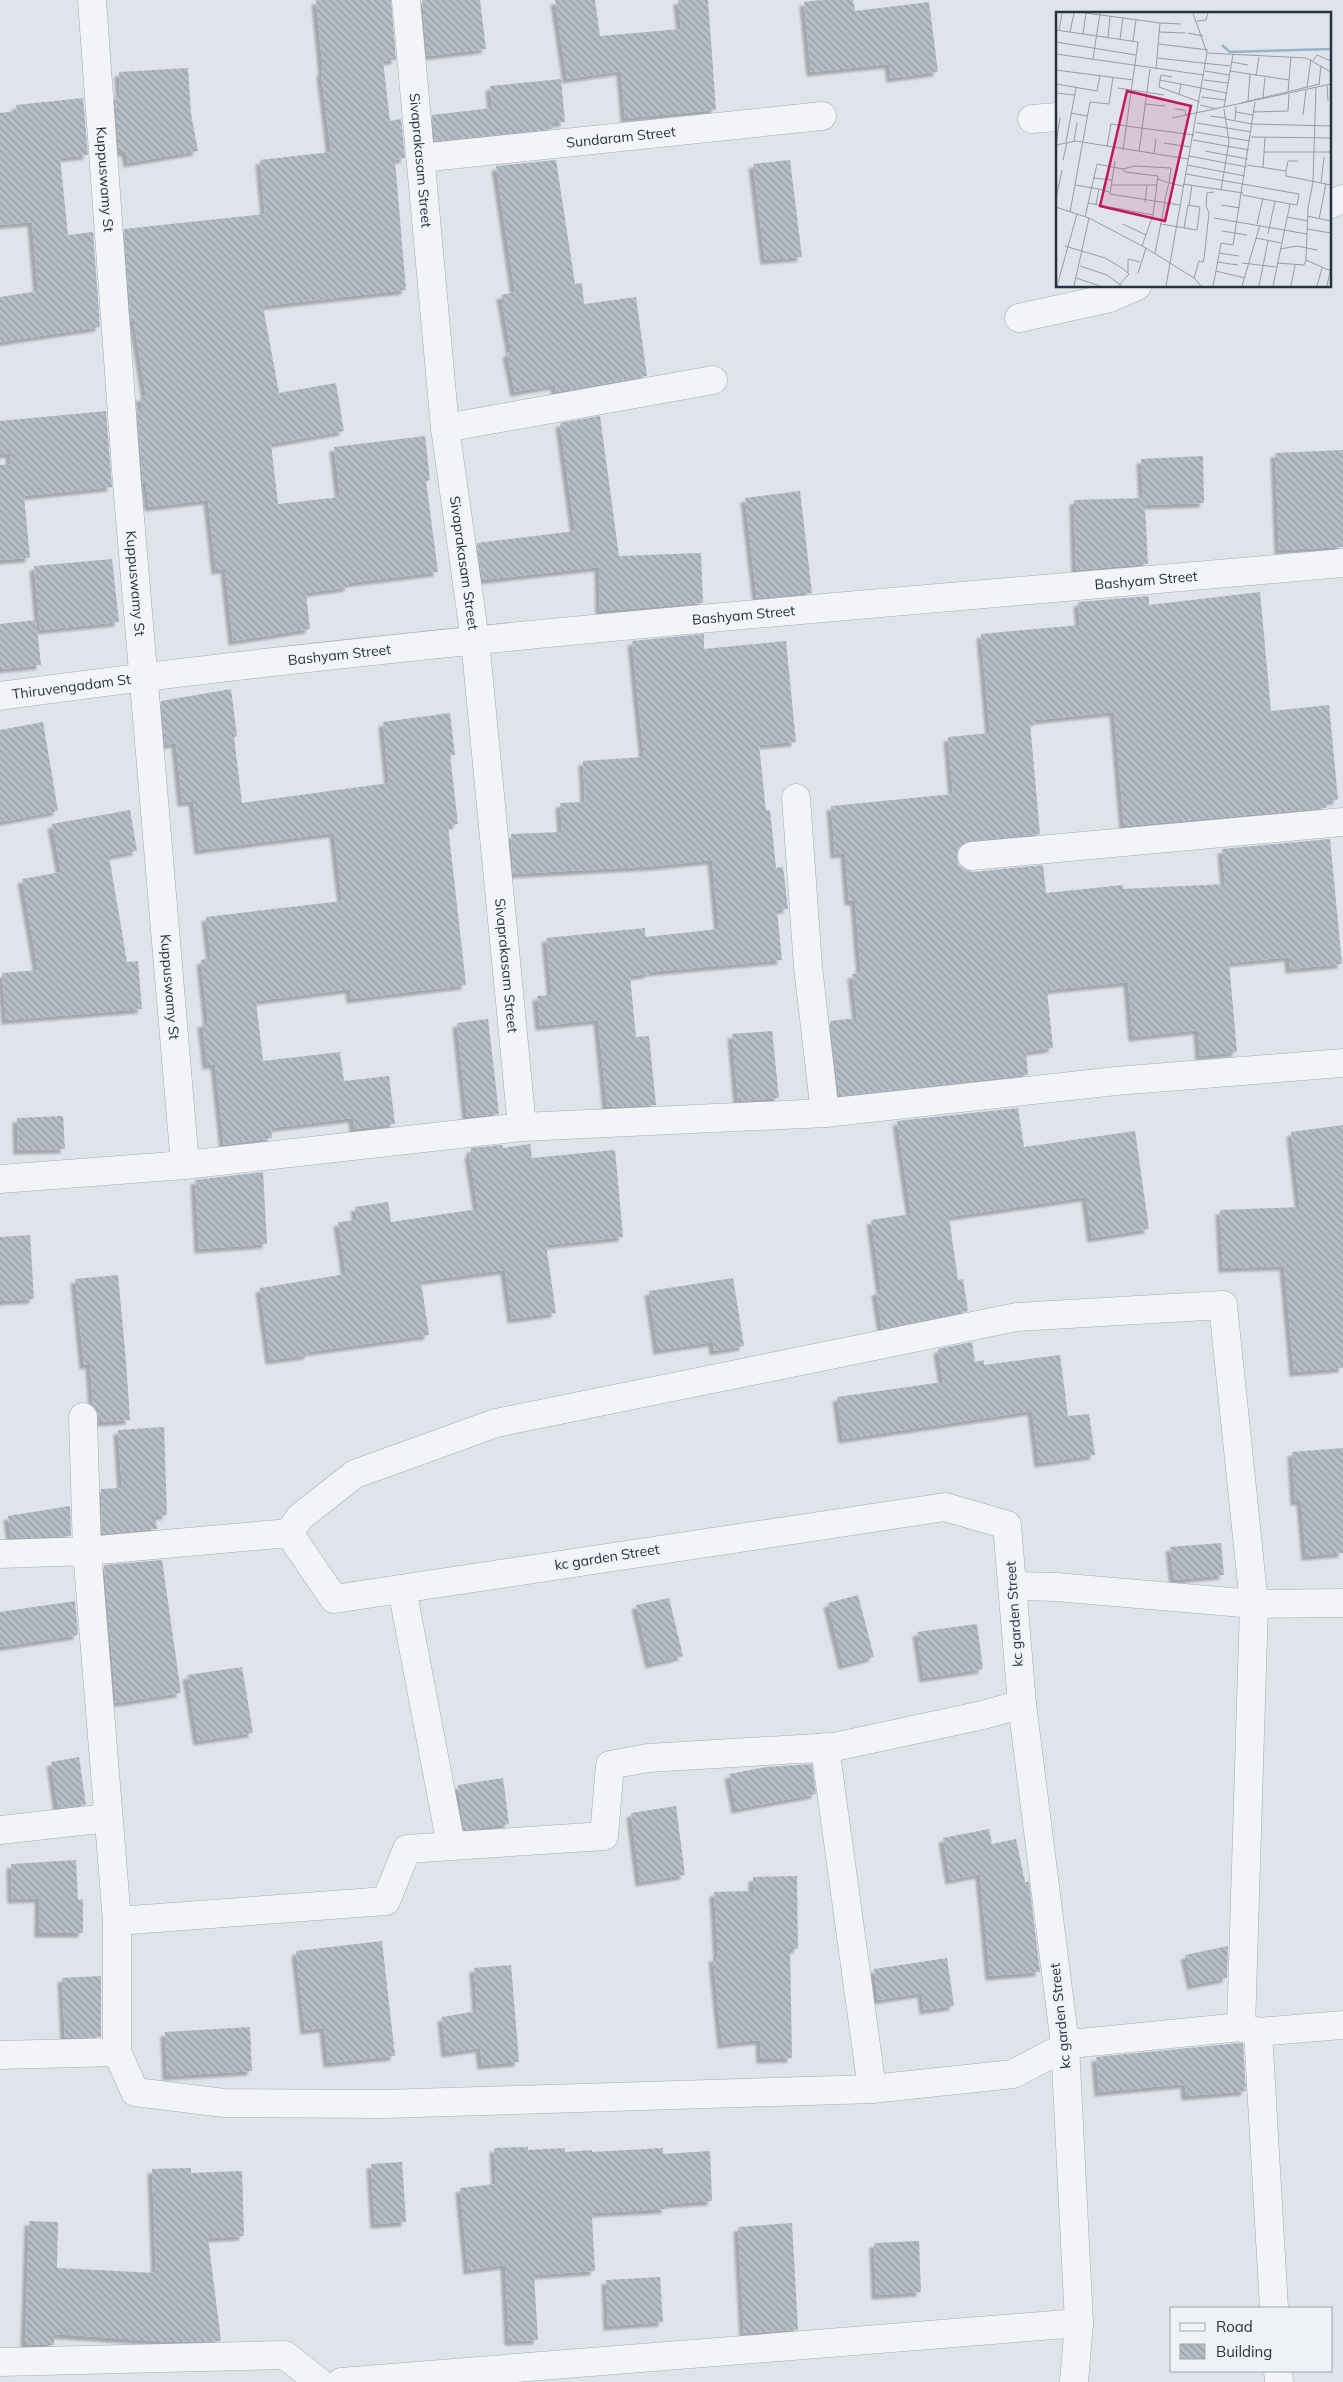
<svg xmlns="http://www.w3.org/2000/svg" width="1343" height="2382" viewBox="0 0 1343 2382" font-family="Mulish,sans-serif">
<defs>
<pattern id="building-back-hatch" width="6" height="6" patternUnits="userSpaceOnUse" patternTransform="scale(1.25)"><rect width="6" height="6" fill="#b5bdc7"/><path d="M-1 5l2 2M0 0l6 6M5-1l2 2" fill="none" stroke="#939aa3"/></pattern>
<filter id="shadow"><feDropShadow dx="-4.5" dy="4.5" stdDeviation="1" flood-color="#0004"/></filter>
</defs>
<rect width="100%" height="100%" fill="#dfe3ea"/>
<path fill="url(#building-back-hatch)" filter="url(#shadow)" d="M316,0h75l5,60 -13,1 7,60 11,-2 4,39 -10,2 11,130 -143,16 16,87 57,-10 8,48 -73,13 7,60 62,-7 -6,-50 91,-11 5,44 -4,1 12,91 -89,11v4l-43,6 4,36 -77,12 -8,-72 -9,1 -8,-70 -59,7 -3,-23h-3l-6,-76h5l-2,-11 6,-1 -12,-74h-3l-7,-93 141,-15 -5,-54 71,-8 -10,-80 2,-1z
M422,0h58l6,49 -59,7z
M555,0h40l5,36 81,-7 -3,-29h30l8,110 -91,8 -4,-47 -54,8z
M821,0h32l2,11 74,-9 9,70 -47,6 -2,-14 -78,8 -7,-70z
M188,68l3,46 7,37 -70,12 -2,-11h-7l-4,-56 5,-1 -1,-23z
M561,79l4,43 -14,1 1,6 -117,12 -3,-26 60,-7 -2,-22z
M83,98l5,57 -28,3 8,77 25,-3 7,95 -100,15v-45l38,-6 -6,-69 -32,3v-112l17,-2 -1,-6z
M556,160l19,124 7,-1 2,21 52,-7 11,79 -91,16 -1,-7 -40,7 -8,-39 4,-1 -10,-57 14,-3 -19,-126z
M790,160l12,97 -37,3 -12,-96z
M106,411l6,76 -88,9 6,62 -30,2v-95l11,-1 -1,-11 -10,1v-33z
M600,416l19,140 82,-3 2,50 -103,8 -1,-44 -117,13 -5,-37 98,-12 -15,-108z
M1343,450v97l-64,3 -4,-97z
M1203,456l1,47 -59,2 3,59 -72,6 -2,-70 69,-2 -2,-39z
M800,491l12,102 -55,5 -12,-100z
M112,559l7,63 -79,8 -6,-64z
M1260,592l11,119 58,-6 9,95 -12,1v7l-202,18 -10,-114 -77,8v2l-7,1 10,111 -70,7 -7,2 -5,6 -1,9 2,7 6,5 8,2 70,-7 3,28 77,-8v4l102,-5 -3,-35 108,-10 12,125 -52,5 -1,-12 -60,6 8,89 -37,4 -2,-26 -65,7 -5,-55 -81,8 6,58 -27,4 2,23 -189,21 -9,-75 27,-3 -5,-44 9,-1 -6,-72h-6l-4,-48 -10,1 -4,-48 122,-12 -5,-57 42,-4 -9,-99 99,-9 -2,-23 71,-6v9z
M36,620l5,45 -41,4v-45z
M704,634v15l82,-8 10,101 -37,3 7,66 4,-1 6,58 7,-1 5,42 -11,1 5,50 -133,12v2l-19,2 6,61 13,-1 7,69 -49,2 -9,-87 -58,6 -3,-30 15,-1 -6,-57 99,-10v9l74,-8 -7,-69 -57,6 -142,8 -2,-40 51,-2 -2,-29 25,-1 -2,-41 61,-4 -12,-116z
M231,689l6,47 -3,1 8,66 147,-20 -6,-61 67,-9 5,42h-5l8,69 -10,2 18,159 -115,14 -1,-10 -94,12 7,60 77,-9 4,29 45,-5 6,48 -41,5 -1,-11 -82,10 1,10 -48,7 -9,-81 -8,1 -5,-42 6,-1 -7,-62 10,-2 -5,-41 136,-16 -8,-68 -135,17 -6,-49 -11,1 -6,-59 -11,2 -4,-44z
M43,722l15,89 -58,11v-92z
M130,810l7,41 -28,5 18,106 11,-1 4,48 -136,11 -4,-47 36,-3 -16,-91 39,-7 -9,-48z
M488,1019l11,95 -32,3 -10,-94z
M772,1031l7,67 -41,3 -6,-67z
M1018,1108l6,39 111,-16 14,98 -57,9 -6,-41 -137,20 9,63 5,-1 5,32 -86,18 -6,-38 5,-1 -10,-70 40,-6 -14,-93z
M63,1116l2,33 -47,1 -1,-32z
M1343,1125v243l-49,4 -10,-106 -61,2 -3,-58 80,-3 -9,-75z
M530,1144l2,14 83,-8 8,87 -77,8 10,68 -44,6 -7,-49 -84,11 8,54 -121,17 1,3 -39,5 -10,-72 86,-14 -8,-52 19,-2 -2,-13 33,-5 3,20 87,-13 -9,-55 2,-1v-5l31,-3 1,3z
M263,1172l4,72 -68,5 -4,-69z
M30,1235l4,64 -34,2v-64z
M118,1275l8,86 4,59 -31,2 -3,-13 -3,-4 -3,-41 -6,1 -9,-86z
M733,1278l11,68 -30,5 -1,-9 -55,8 -9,-59z
M972,1342l3,20 9,-2v5l76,-10 8,61 21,-2 6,41 -56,8 -7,-52 -189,28 -6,-42 106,-15 -5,-33z
M164,1427l3,88 -12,1 2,13 -55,5 -1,-45 21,-1 -4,-58z
M1343,1448v105l-37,3 -5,-55h-6l-3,-49z
M70,1506l1,30 -60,2 -3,-22z
M1221,1543l3,32 -50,5 -4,-33z
M162,1560l19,133 -65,10 -12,-138z
M858,1595l16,62 -31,8 -15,-62z
M669,1598l14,58 -33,8 -14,-59z
M75,1601l3,34 -78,12v-35z
M977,1624l6,45 -59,9 -7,-46z
M242,1667l11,66 -55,8 -11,-66z
M79,1757l7,48 -28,3 -7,-46z
M812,1764l4,30 -80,15 -7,-35 37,-7z
M503,1778l6,46 -45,6 -6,-45z
M676,1806l9,69 -45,7 -9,-69z
M989,1829l3,15 24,-5 9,43h4l11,90 -50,4 -10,-102 -30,6 -7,-42z
M76,1860l2,40 5,-1v34h-44v-35l-27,1 -1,-35z
M797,1876l1,73h-8l2,109 -31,1 -1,-19 -38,4 -9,-87h5l-4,-65 39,-1v-14z
M382,1941l13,115 -67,7 -4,-35 -19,2 -9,-79z
M1228,1946l-1,32 -35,7 -7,-30z
M947,1958l7,48 -30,4 -2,-17 -44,7 -4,-31z
M511,1965l8,97 -37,3 -2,-17 -34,5 -4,-36 35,-6 -3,-43z
M101,1976v61l-36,1 -3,-60z
M250,2027l2,44 -85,5 -2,-44z
M1240,2043l3,1 3,47 -60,5 -1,-12 -86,8 -3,-35z
M528,2147v3l37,-2v4l27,-2v2l71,-4v6l47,-3 2,50 -46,3v5l-71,4v4h-3l3,54 -61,4 4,65 -29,1 -4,-76 -37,5 -8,-82 36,-4 -2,-36z
M402,2162l4,60 -31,2 -4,-60z
M191,2168v5l51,-2 2,65 -36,2 13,103 -47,1 -120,-8v11h-29l4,-124 29,1 -1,46 99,5 -4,-104z
M792,2223l6,107 -54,3 -6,-106z
M919,2241l2,51 -45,3 -2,-52z
M660,2277l3,45 -55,4 -2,-46z"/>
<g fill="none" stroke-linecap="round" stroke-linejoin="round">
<g stroke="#a4aab4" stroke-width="29">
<g id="minor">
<path id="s1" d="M92,0l35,483 58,682"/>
<path id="s2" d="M406,0l39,428 30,212 47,487"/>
<path d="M1032,119l25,-2"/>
<path id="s3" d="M421,158l401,-42"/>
<path d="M1329,205l14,-6"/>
<path d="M1019,318l91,-20 27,-12"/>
<path d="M445,428l268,-48"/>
<path id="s4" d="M0,696c446,-61 895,-93 1343,-133"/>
<path d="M796,798l12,169 17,146"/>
<path d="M972,856l371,-34"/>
<path d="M83,1417l4,134 30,370v131l18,40 89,11 160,1 488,-15 141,-15 57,-30 171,-17 17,5 85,-7"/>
<path d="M0,1554l87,-3 202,-18"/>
<path d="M1013,1586l43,1 198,17 -13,423"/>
<path d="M402,1589l49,256"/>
<path d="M825,1747l47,342"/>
<path d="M0,1830l108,-12"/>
<path d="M117,1921l269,-20 21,-52 197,-13 6,-71 38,-7 186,-11 149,-32 39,-11"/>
<path d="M1258,2032l16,276"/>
<path d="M0,2055l117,-3"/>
<path d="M0,2362l285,-7 34,27"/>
<path d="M1278,2371l1,11"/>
<path d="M341,2382l738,-59"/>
<path d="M1074,2382l5,-59 -14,-278 -43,-341 -15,-179 -62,-18 -611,92 -45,-66 11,-16 55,-43 141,-51 521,-106 206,-12 31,299 89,-1"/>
</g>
</g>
<g stroke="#a4aab4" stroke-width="29">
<path id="tertiary" d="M0,1179l185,-14 337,-38 303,-14 291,-32 227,-18"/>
</g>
<use href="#minor" stroke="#f2f4f7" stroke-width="28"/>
<use href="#tertiary" stroke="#f2f4f7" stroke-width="28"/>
</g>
<g text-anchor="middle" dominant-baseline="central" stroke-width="4.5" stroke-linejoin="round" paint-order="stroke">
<g font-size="14" fill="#263242" stroke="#eef2f7">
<text stroke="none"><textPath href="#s3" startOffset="201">Sundaram Street</textPath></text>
<text stroke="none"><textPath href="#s2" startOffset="161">Sivaprakasam Street</textPath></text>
<text stroke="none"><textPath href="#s1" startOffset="180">Kuppuswamy St</textPath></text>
<text stroke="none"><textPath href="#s2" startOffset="566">Sivaprakasam Street</textPath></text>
<text stroke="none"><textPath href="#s4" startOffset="1152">Bashyam Street</textPath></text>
<text stroke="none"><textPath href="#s1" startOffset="585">Kuppuswamy St</textPath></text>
<text stroke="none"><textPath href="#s4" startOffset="748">Bashyam Street</textPath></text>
<text stroke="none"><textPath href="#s4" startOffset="342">Bashyam Street</textPath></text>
<text stroke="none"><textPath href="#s4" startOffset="72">Thiruvengadam St</textPath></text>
<text stroke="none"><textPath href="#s2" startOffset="971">Sivaprakasam Street</textPath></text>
<text stroke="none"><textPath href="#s1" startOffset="990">Kuppuswamy St</textPath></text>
<text transform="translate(607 1557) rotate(-9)">kc garden Street</text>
<text transform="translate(1014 1614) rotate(-94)">kc garden Street</text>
<text transform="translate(1060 2016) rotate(-96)">kc garden Street</text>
</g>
</g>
<g transform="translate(1056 12)">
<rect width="275" height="275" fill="#dfe3ea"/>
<path fill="none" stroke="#96b3cd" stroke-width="2.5" d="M166,33l8,7 101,-3"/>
<path fill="none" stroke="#959ca7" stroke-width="1" d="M30,1l74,10 -4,46M141,9l9,-1 2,-7M104,11l21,1M0,18l82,12 -15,108M3,18l3,-17M14,20l4,-19M103,20l26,1M132,21l15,3M27,22l3,-21M52,25l2,-21M64,27l3,-21M77,29l3,-21M0,30l80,13M103,32l49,6M151,41l99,5 25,14M0,42l148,21M101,46l73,8M37,47l7,-46M257,49l4,-6 14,6M175,50l17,3M0,58l77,10M149,59l24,4M174,59l59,9M200,64l3,-19M116,65l-11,-2 -2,12 41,15M103,68l22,4M148,68l24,3M0,72l41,7 3,-16M263,72l2,-18M271,73l1,16M251,75l4,-28M62,76l46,7M232,80l3,-35M0,81l18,2M123,83l2,-11 45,9M145,85l24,3M207,85l2,-19M192,89l2,-27M185,91l79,-19M89,92l20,2M144,93l17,4M168,95l9,-52M119,97l10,1 1,6M180,100l17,3M198,100l34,-1 1,-17M15,101l16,3M247,103l3,-25M154,104l15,2M116,106l159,-34M169,107l27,5 79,2M179,109l1,-15M141,111l54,9M139,120l55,9M195,125l80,1M137,128l56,10M18,129l3,-18M10,130l10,-54M108,131l27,4M0,133l20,-4 112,18M0,133l4,-28M51,135l4,-23 83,11M149,139l43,8M83,140l11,-83M208,140h67M98,142l2,-15M133,144l58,11M7,148l4,-18M59,149l-5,33 70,11M131,153l58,11M191,153l39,6v5l45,9M207,156l2,-30M230,159l2,-10h10M130,162l113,20 -2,11 -7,-1M37,166l19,2M102,167l11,4 -5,20M265,171l3,-26M127,172l60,9M19,173l24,4M55,173h46M165,178l8,-48 -5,-33M186,183l48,9 -17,82M0,186l6,-28M89,190l2,-17M32,191l65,12M40,192l3,-15 10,3M133,193l3,-20M165,193l19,3M0,195l33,11 57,30 48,30 7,8M14,200l20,-110 19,2 4,-27M251,204l24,5M29,205l12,-53 26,5M231,205l21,4M158,206l93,16M263,207l7,-35M67,212l23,11M105,212l36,6 3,-23 -12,-2 -4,23M201,212l6,-26M251,217l24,4M166,219l25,4M212,222l7,-33M200,226l25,5M9,234l40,12 17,10 7,6 -11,12M86,234l11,-31 5,-39 -33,-4 -2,-3 12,-3 36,2 -2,15 14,3M224,237l17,-3 20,4M99,241l10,-50M163,241l20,3M250,248l2,-52 5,-26 3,-95M250,248l25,11M161,250l21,3M186,251l34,4M221,251l27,2 2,-5M24,254l27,9 15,11M72,261v-14l12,3M82,261l8,-25M20,266l24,8M138,266l5,-17 4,1 1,-3 5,-46 -3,-7 1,-13 7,-1M189,266l-29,-7 5,-28 12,2 22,-143M1,274l20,-72M18,274l15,-68M110,274l41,-233 -14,-40M157,274l3,-15M186,274l18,-61M203,274l9,-45M235,274l4,-21M261,274l5,-18M271,274l4,-19"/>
<path fill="#c2185b" fill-opacity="0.15" stroke="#c2185b" stroke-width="2.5" d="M71,79l64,15 -26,115 -65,-15z"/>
<rect width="275" height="275" fill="none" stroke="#263242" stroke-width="2.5"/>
</g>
<rect x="1170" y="2307" width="162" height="65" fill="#eef2f7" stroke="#9ea5af"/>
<rect x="1180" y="2323" width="25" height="8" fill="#f2f4f7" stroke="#9ea5af"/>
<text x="1216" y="2332" font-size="15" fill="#263242">Road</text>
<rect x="1180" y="2344" width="25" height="15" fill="url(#building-back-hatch)" stroke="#9ea5af"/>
<text x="1216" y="2357" font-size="15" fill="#263242">Building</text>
</svg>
